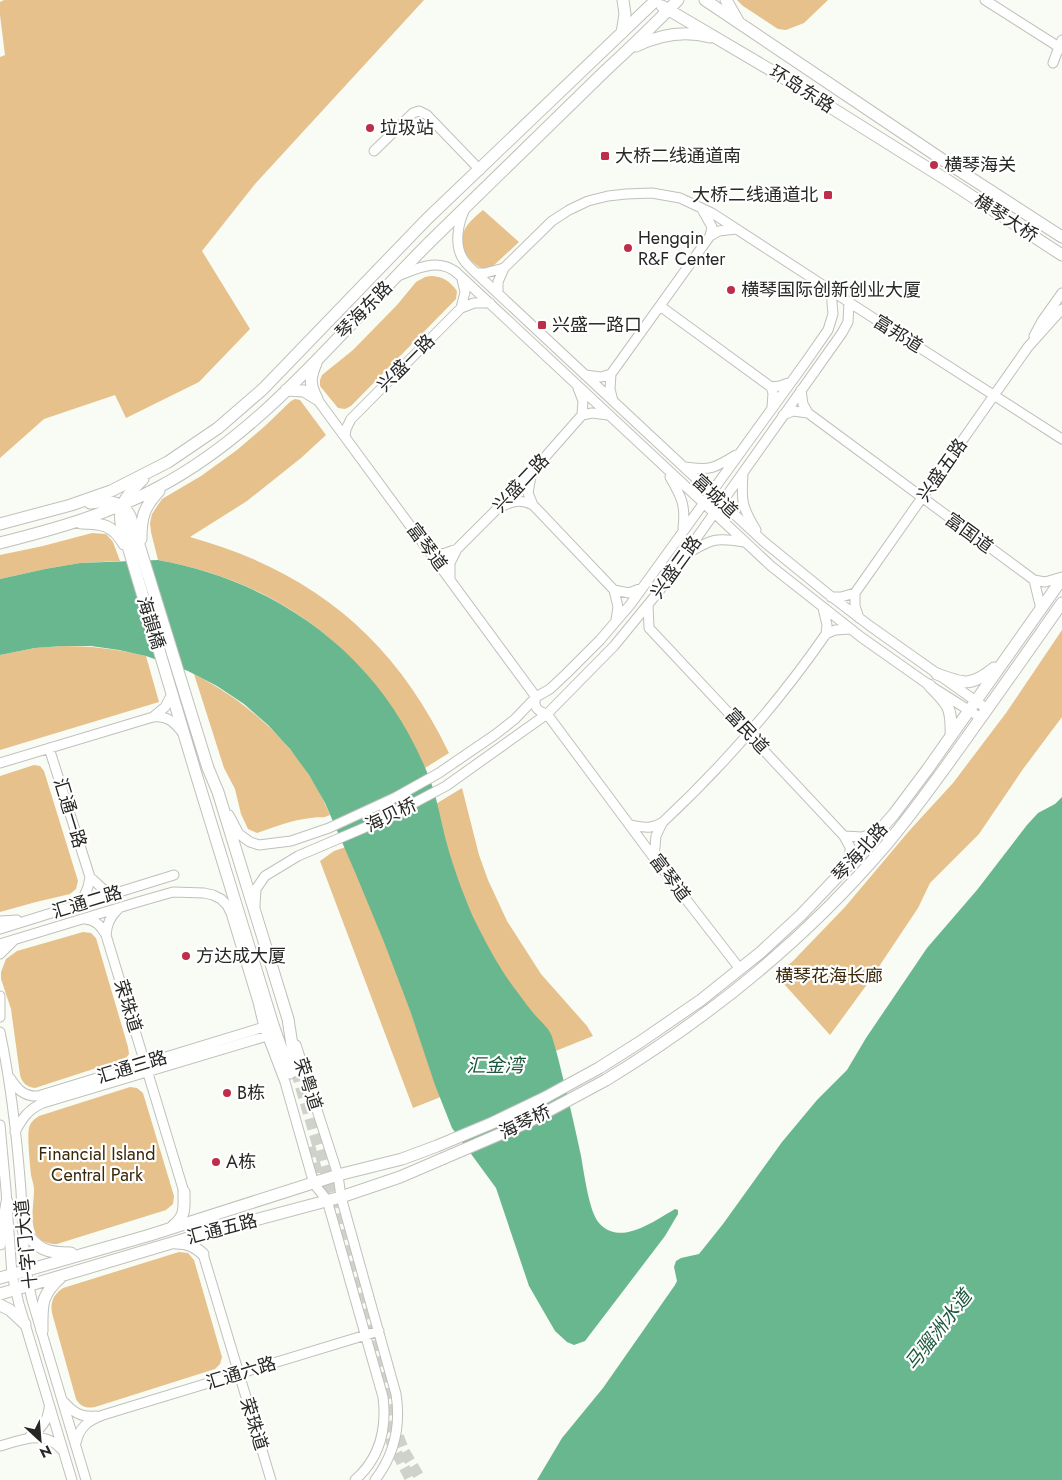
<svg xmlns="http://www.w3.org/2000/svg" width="1062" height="1480" viewBox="0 0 1062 1480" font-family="Jost,'Noto Sans SC',sans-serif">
<rect width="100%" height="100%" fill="#f9fbf5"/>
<path fill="#e6c18b" d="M4,0h420l-169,184 -53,67 48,78 -51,53 -73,36 -11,-23 -71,24 -44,39v-401l5,-2 -5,-40v-13z
M737,0h91l-24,23 -18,7 -8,-1 -35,-23z
M483,210l36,32 -27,25 -8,3c-13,-7 -29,-23 -20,-39 4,-9 12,-15 19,-21z
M430,276c12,0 20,5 27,15l-1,8 -105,107 -6,3 -7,-1 -18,-22v-6l2,-5 31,-25 44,-45 19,-23 9,-5z
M295,399l5,1 3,4 23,31 -25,23 -54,43 -57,36c122,34 204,101 259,216l-24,15c-52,-115 -143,-186 -267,-208l-7,-28 -1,-9 2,-9 10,-15 39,-23 36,-26 28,-24 26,-25z
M92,533l14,1 7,8 7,19 -40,2 -35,6 -45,10v-24l43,-9z
M1062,630v87l-39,52 -44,65 -49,49 -12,25 -50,75 -38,52 -55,-61 17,-12 53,-55 64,-76 44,-48 53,-70z
M63,646c28,0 55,3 83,10l13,46 -159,48v-95l35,-7z
M194,674c61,32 109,77 136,141 -9,4 -10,1 -19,3 -19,2 -37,9 -54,15l-9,-4 -7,-15 -6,-25 -11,-21z
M34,765l6,1 4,5 34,110 -2,8 -6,5 -34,8 -36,10v-136z
M462,788l17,67 9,25 19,41 34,53 46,52 6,10 -180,72 -93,-247 14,-10 38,-13 49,-25z
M83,932l8,1 5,5 32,109 1,7 -4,5 -4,1 -86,28c-8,-1 -13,-5 -15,-13l-9,-66 -10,-30v-7l5,-13 11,-8z
M130,1087l7,1 6,5 31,103 -1,8 -7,6 -109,34c-9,0 -18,-2 -22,-12 -5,-13 -1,-29 -1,-42 0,-5 -2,-10 -3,-15 -1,-11 -4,-38 -2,-47 1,-5 5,-9 10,-12z
M179,1252l9,1 6,7 28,97 -2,7 -5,5 -120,38c-9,2 -15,-1 -19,-8l-24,-86c-2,-11 2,-19 11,-25z"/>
<path fill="#68b78f" d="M158,560c128,23 231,103 275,228 5,16 8,33 12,49 7,27 17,54 28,80 13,26 27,53 45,76 6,8 11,15 17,22 6,7 15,14 17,22 4,12 7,25 10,37 7,27 13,54 19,82 3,16 8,56 18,67 21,24 55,-2 76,-14l3,1v4l-13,22 -80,105 -11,4 -7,-3 -12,-11 -26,-45 -33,-98 -44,-60 -17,-43 -24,-72 -27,-71 -29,-70 -30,-69 -16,-28 -19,-26 -22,-24 -24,-21 -27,-18 -29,-15 -42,-15 -27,-6 -28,-4h-28l-28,2 -35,7v-76l45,-10 35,-6z
M1062,797v683h-525l25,-42 41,-50 72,-103 2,-4 -3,-14 2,-6 5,-3 18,-4 24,-30 59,-82 35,-42 30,-30 19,-32 61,-90 50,-58 50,-65 11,-12 17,-9z"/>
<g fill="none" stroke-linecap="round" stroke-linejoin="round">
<path stroke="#cfd1cb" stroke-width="11" stroke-dasharray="11 5.5" stroke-linecap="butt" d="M296,1071l86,294 14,65 8,21 17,29
M310,1147l12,42
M386,1422l6,22 19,36"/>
<g stroke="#bfc1bb" stroke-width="11">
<path id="minor" d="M985,0l77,49
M1053,63l6,-16 3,-7
M374,151l39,-38 6,-2 8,4 53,55
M465,209c-7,14 -11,36 -2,50 3,5 9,10 13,14l287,268 65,53 42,32 117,83
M710,236l9,-5 17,-2
M504,268l48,-47 17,-11 19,-9 20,-5 18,-2 26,-1 28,5 32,15 149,97 201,129
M455,271l316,295 90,71 68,48 52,33
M476,273h9l19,-5 -6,14v11
M398,276c20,-8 42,-19 60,-2
M660,306l111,81
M461,308l4,-16 -3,-13
M1034,336l8,-15 20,-28
M585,375l16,2 10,-3
M317,399l219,298
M613,401l-3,-12 1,-15 99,-138 2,-9 -10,-18
M772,407l1,-14 -2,-6 9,-1 11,-4
M808,413l226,167 11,2 17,-5
M582,415l10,-2 16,2
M783,415l10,-4 15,2 -5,-9 -2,-14
M345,437l1,-8 5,-10 110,-111 13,-5h16
M685,467c25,4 30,1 51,-12
M743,474c-2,27 -1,33 13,56
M531,476l-3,17 5,12 81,85 4,17 -2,13
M670,477c11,19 16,28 13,51
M505,505c10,-5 18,-5 28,0
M430,552l13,2 14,-5
M688,553c24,-14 28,-16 56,-11
M450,579v-16l7,-14 59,-59 66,-75 1,-14 -5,-13
M1034,580l7,29
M614,590l15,3 13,-5
M831,597h10l14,-4
M648,605l1,23
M859,618l-4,-12v-13l173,-246 34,-38
M649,628l195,208 6,11v17
M826,634l9,-4 15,-1
M536,697c-3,10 1,14 11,17
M547,714l107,144 86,111
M153,717l12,-10 7,-13
M49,748l41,129 -2,10 -7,16
M0,763l153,-46c14,-2 21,5 29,15
M229,815l10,19 11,8 9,3 32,-4 38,-13 67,-31 43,-24 57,-39 19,-15 21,-22 14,-8 17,-16 33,-33 30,-35 175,-242 23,-33 5,-16 -2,-23
M630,825c13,2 21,5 33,-3 61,-57 115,-119 163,-188l1,-9 -4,-17
M844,836l18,1 16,-5
M654,858l2,-22 6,-13
M90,877l13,12 10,5
M255,906l1,-17 9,-13 33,-20 82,-35 66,-35 101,-72 67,-68 45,-55 183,-258 6,-11 1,-20
M85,919c11,1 16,7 21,16l78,257
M0,921l17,-1
M0,929l174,-54
M106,935c1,-11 4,-18 12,-26
M0,944l138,-42 35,-10 31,1 9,2 8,4 6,6 4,8 27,89 6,25 21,55 29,102 13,16 56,197c4,32 -3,61 -28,83
M0,954l14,-14
M0,996v21
M0,1032c11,52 17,106 21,159 2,37 2,74 11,109l54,180
M296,1045l42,130 3,22 55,197c5,32 -1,60 -21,86
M10,1078c7,11 14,19 28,18l226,-69
M0,1125l6,65 6,85 7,29 53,176
M15,1132c7,-13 13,-23 28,-29l224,-67
M203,1254l68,226
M64,1402c9,10 17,16 32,14
M29,1437c11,-7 19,-16 20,-29
M76,1443c3,-16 13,-23 27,-28l276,-84
M0,1446c21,-6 45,-17 62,4"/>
</g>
<g stroke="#bfc1bb" stroke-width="13">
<path id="major" d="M705,0l238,160 119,77
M726,0l12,21
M662,6l117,69 171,107 112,73
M622,33l3,-19 -2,-14
M636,46c23,-11 48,-16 74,-9
M316,363c-6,15 -7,20 1,36
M286,390l18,1 13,8
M143,479c-13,13 -25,24 -22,44l75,251 77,251 17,48
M90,503c16,-2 31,-4 40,13l78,252 10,24 70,227 8,52
M81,523c21,0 32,2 43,21
M0,524l71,-19 40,-14 57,-29 50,-34 45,-39 164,-170 229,-219
M141,539c0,-22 3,-32 18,-48
M0,543c55,-14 109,-29 159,-56 111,-59 191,-168 281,-255 55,-54 110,-107 165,-161 25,-23 50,-47 73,-71
M937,674c26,10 34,13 57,-6
M929,685c19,19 23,22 22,50
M606,1080c105,-64 200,-141 280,-235 30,-36 57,-74 84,-112 31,-43 61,-86 92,-130
M173,1226c13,-10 11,-18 11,-34
M23,1229c15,21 23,24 48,24
M176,1243c12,0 18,3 27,11
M0,1244l7,-42
M0,1278l150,-43 188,-60 64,-16 35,-13 55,-23 54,-26 53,-29 41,-26 61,-42 60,-48 40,-37 57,-60 36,-41 33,-44 135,-191
M0,1294l195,-58 146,-39 59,-20 42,-18
M0,1305l10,5 15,14
M42,1331c0,-26 -2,-35 19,-54"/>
</g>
<use href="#minor" stroke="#fff" stroke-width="9"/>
<use href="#major" stroke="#fff" stroke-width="11"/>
<g stroke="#bfc1bb" stroke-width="13" stroke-linecap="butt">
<path id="major-bridge" d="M442,1159l84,-36 80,-43"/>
</g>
<use href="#major-bridge" stroke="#fff" stroke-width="11"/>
</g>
<g fill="#be2d49" stroke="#fff" stroke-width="2">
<circle cx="370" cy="128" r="5"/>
<rect x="600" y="151" width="10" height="10" rx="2.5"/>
<circle cx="934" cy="165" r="5"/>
<rect x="823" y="190" width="10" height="10" rx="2.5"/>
<circle cx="628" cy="248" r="5"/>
<circle cx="731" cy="290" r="5"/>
<rect x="537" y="320" width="10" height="10" rx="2.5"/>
<circle cx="186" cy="956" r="5"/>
<circle cx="227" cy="1093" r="5"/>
<circle cx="216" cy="1162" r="5"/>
</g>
<g text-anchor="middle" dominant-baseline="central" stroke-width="4.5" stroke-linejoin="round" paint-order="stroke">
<g font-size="18" fill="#272725" stroke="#fff">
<text transform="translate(802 89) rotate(32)">环岛东路</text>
<text transform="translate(1006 218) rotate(33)">横琴大桥</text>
<text transform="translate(364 310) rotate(-46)">琴海东路</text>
<text transform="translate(898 334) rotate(32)">富邦道</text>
<text transform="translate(406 363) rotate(-45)">兴盛一路</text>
<text transform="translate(942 470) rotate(-55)">兴盛五路</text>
<text transform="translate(521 483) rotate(-47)">兴盛二路</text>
<text transform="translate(715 496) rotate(43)">富城道</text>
<text transform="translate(969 533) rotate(36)">富国道</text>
<text transform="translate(427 547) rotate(53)">富琴道</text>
<text transform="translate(676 567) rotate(-54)">兴盛三路</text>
<text transform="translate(151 623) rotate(73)">海韻橋</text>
<text transform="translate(747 731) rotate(47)">富民道</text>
<text transform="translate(70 813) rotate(73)">汇通一路</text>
<text transform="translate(391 815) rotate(-26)">海贝桥</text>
<text transform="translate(860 852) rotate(-48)">琴海北路</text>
<text transform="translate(670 878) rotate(53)">富琴道</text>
<text transform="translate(87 902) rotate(-17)">汇通二路</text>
<text transform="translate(128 1006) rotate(73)">荣珠道</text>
<text transform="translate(132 1067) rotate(-17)">汇通三路</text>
<text transform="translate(308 1084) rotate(72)">荣粤道</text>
<text transform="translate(525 1122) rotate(-26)">海琴桥</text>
<text transform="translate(222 1229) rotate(-15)">汇通五路</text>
<text transform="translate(26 1244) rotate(-96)">十字门大道</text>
<text transform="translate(241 1373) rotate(-17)">汇通六路</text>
<text transform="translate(254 1424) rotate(73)">荣珠道</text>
</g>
<g font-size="18" fill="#272725" stroke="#fff" text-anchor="start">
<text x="380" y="128">垃圾站</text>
<text x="615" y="156">大桥二线通道南</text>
<text x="944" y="165">横琴海关</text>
<text x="818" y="195" text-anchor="end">大桥二线通道北</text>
<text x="638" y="238">Hengqin<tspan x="638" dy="21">R&amp;F Center</tspan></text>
<text x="741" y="290">横琴国际创新创业大厦</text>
<text x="552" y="325">兴盛一路口</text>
<text x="196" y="956">方达成大厦</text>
<text x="237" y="1093">B栋</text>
<text x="226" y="1162">A栋</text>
</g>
<g font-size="18" fill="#392809" stroke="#fff">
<text x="829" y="976">横琴花海长廊</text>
<text x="97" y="1154">Financial Island<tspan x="97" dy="21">Central Park</tspan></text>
</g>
<g font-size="19" font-style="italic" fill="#1a563b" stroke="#fff">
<text x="495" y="1065">汇金湾</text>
<text transform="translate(938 1330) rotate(-52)">马骝洲水道</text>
</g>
</g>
<g transform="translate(40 1440) rotate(154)" stroke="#ffffff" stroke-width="4" paint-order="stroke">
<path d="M0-4L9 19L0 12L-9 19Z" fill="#272725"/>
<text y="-8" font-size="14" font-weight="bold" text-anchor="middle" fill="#272725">N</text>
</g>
</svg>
